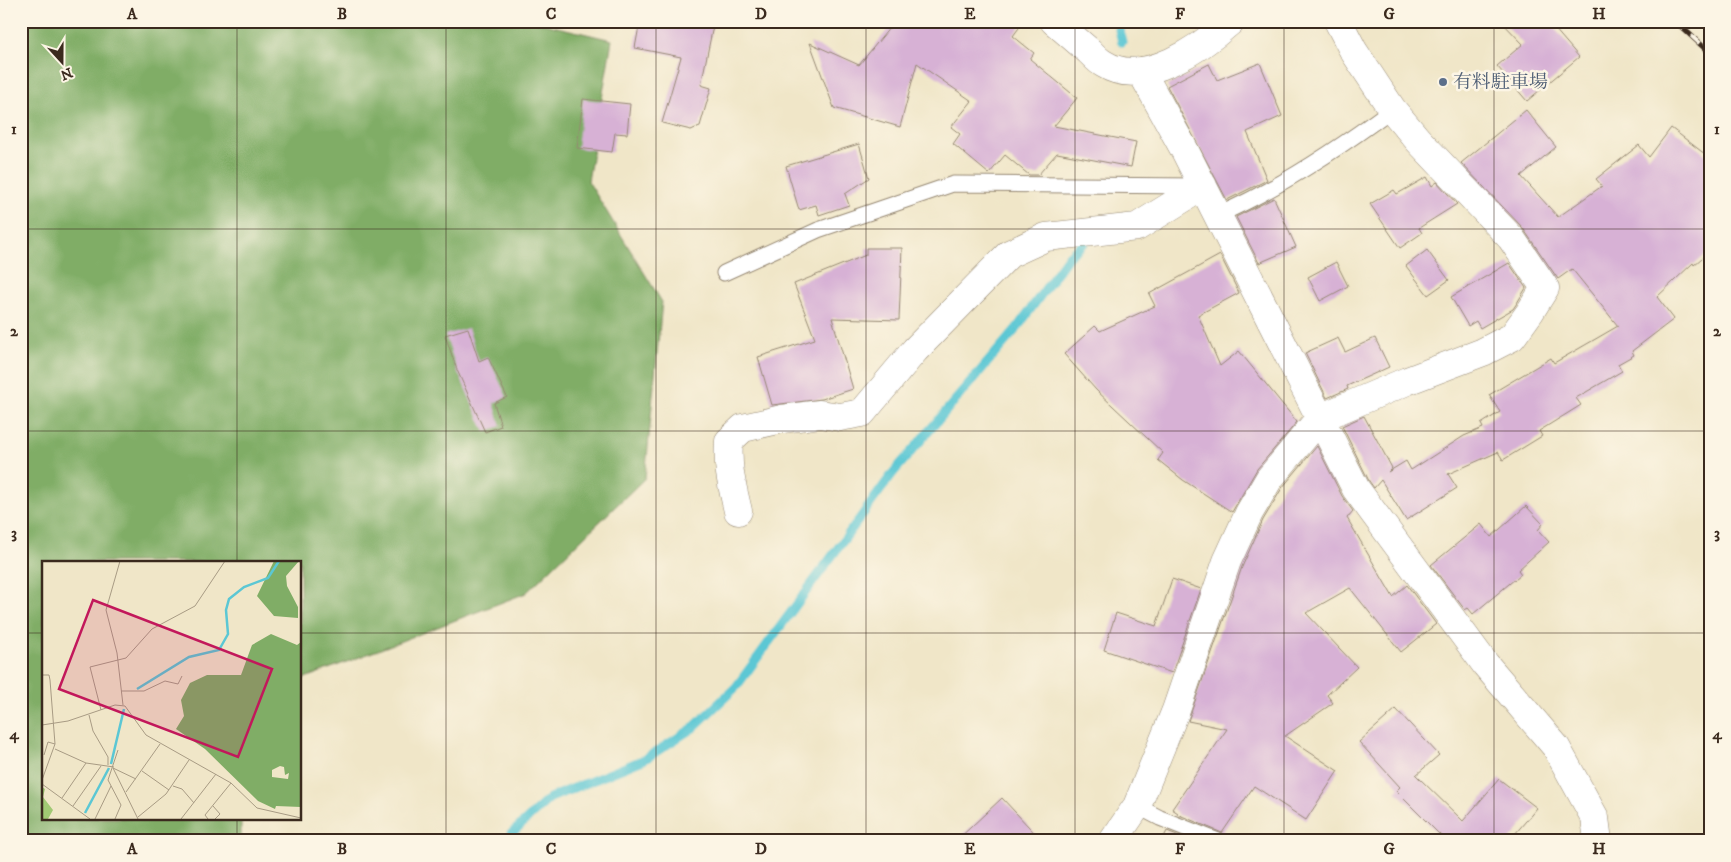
<svg xmlns="http://www.w3.org/2000/svg" width="1731" height="862" viewBox="0 0 1731 862" font-family="'IM FELL DW Pica','Noto Serif JP',serif">
<rect width="100%" height="100%" fill="#fcf5e5"/>
<filter id="ink" filterUnits="userSpaceOnUse"><feTurbulence type="fractalNoise" baseFrequency=".02" numOctaves="2"/><feDisplacementMap in="SourceGraphic" scale="10" xChannelSelector="R" yChannelSelector="G"/><feConvolveMatrix kernelMatrix="1 2 1 2 8 2 1 2 1" color-interpolation-filters="sRGB"/></filter>
<filter id="wash" filterUnits="userSpaceOnUse"><feTurbulence type="fractalNoise" baseFrequency=".0096" numOctaves="4" result="noise"/><feDisplacementMap in="SourceGraphic" scale="20" xChannelSelector="R" yChannelSelector="G"/><feGaussianBlur stdDeviation="1.12" result="paint"/><feColorMatrix in="noise" values="0 0 0 0 0 0 0 0 0 0 0 0 0 0 0 0 0 1.4 0 .05"/><feComposite in="paint" operator="in"/></filter>
<g filter="url(#wash)">
<rect width="100%" height="100%" fill="#f0e6c8"/>
<path fill="#80ad66" stroke="#5e6c42" d="M21,21h511l80,19 -24,141 74,121 -17,176 -119,115 -226,87v-118h-256v256h197v23h-220z"/>
<g fill="none" stroke-linecap="round" stroke-linejoin="round">
<path stroke="#5bc7d4" stroke-width="9" d="M1117,21l5,21
M506,841l7,-9 37,-34 95,-39 48,-31 43,-41 157,-214 124,-145 52,-72 15,-13"/>
</g>
<g id="blocks">
<path fill="#d7b1d5" d="M640,21h74l-13,64 10,3 -11,38 -9,4 -29,-7 19,-66 -46,-9z
M895,21h129l-11,15 21,17 -4,6 47,39 -23,28 82,16 -5,25 -74,-14 -19,22h-9l-24,-20 -16,19 -36,-30 7,-10 -9,-7 21,-26 -55,-38 -17,64 -66,-19 -24,-65 49,22z
M1501,21h47l31,36 -52,44 -30,-35 26,-22z
M1260,63l22,53 -35,16 20,48 -40,20 -60,-114 42,-22 8,16z
M583,99l47,5 -3,30 -12,-1 -3,19 -35,-4z
M1526,110l30,37 -35,29 37,41 44,-31 -6,-7 43,-34 10,12 22,-29 39,30v93l-16,14 -1,-2 -36,34 17,22 -42,32 2,4 -16,9 4,7 -46,27 5,7 -42,26 3,5 -39,24 -5,-8 -50,22 9,14 -51,32 -25,-40 -7,8 -5,-7 -27,-55 22,-10 28,52 -4,4 18,-11 5,9 53,-34 19,-8 -2,-4 19,-12 -11,-17 62,-37 3,5 64,-37 -46,-57 -14,10 -36,-52 -61,-64z
M859,144l10,34 -24,16 4,11 -30,10 -3,-10 -17,5 -13,-44z
M1427,177l5,9 5,-4 20,22 -38,24 3,5 -22,15 -30,-44 24,-14 3,4z
M1274,198l22,49 -37,16 -23,-46z
M866,248h36l-3,72 -67,-2 21,71 -31,10 -50,6 -14,-48 57,-18 -21,-55 72,-29z
M1427,250l22,30 -21,15 -22,-29z
M1220,255l19,38 -41,22 22,51 19,-15 58,71 -40,47 -25,43 -49,-32 -25,-20 5,-7 -67,-63 -32,-36 31,-28 5,5 55,-25 -6,-12z
M1336,262l12,24 -28,15 -12,-24z
M1509,263l17,25 -9,15 -4,6 -33,19 -4,-7 -8,5 -17,-29z
M468,328l11,33 9,-4 19,40 -13,6 7,23 -16,6 -28,-62 -12,-35z
M1338,338l7,14 30,-14 14,29 -42,19 1,3 -21,9 -22,-45z
M1317,446l25,50 11,15 -6,7 46,79 14,-12 29,39 -35,28 -51,-64 -44,25 51,54 -30,28 6,8 -48,33 53,35 -32,49 -52,-34 -32,47 -45,-19 1,-1 -6,-4 55,-80 -39,-8 54,-154 21,-47 19,-32z
M1526,506l17,18 -5,6 11,12 -31,28 3,4 -48,40 -5,-6 -3,2 -34,-45 50,-41 10,13z
M1172,579l29,10 -29,84 -68,-23 12,-37 40,13z
M1396,709l43,46 -23,20 47,46 36,-42 38,29 -28,33h-63l-50,-50 4,-4 -41,-45z
M1002,798l40,43h-86z
M1167,831l25,10h-30z"/>
</g>
</g>
<g filter="url(#ink)">
<use href="#blocks" fill-opacity="0" stroke="#968873" stroke-width="1"/>
<g fill="none" stroke-linecap="round" stroke-linejoin="round">
<g stroke="#968873" stroke-width="17">
<path id="service" d="M1218,215c62,-27 119,-65 174,-106
M724,273l94,-43 135,-46 244,2
M1137,806l23,12 58,23"/>
</g>
<g stroke="#968873" stroke-width="29">
<path id="minor" d="M1141,71l44,80 171,338 130,176 70,82 39,71 3,23
M738,511c-6,-26 -11,-43 -9,-70l14,-13 39,-9 38,-5 20,3 22,-4 53,-63 94,-96 37,-17 91,-10 66,-41
M1113,841l24,-35 39,-96 51,-149 22,-48 20,-34 51,-61 87,-37 76,-29 29,-15 18,-25 15,-24 -34,-50 -93,-98 -26,-31 -39,-59 -15,-29"/>
</g>
<g stroke="#968873" stroke-width="29">
<path id="secondary" d="M1054,21c12,10 23,20 35,30 5,5 9,10 15,13 39,25 98,-17 127,-43"/>
</g>
<use href="#service" stroke="#fff" stroke-width="15"/>
<use href="#minor" stroke="#fff" stroke-width="28"/>
<use href="#secondary" stroke="#fff" stroke-width="28"/>
<g stroke="#3b2a1e" stroke-width="5.5">
<path id="rail" d="M1675,21l35,32"/>
</g>
<use href="#rail" stroke="#fcf5e5" stroke-width="4" stroke-dasharray="11" stroke-linecap="butt"/>
</g>
</g>
<path fill="none" stroke="#3b2a1e" stroke-width="1" stroke-opacity="0.55" d="M237,21v541M446,21v820M656,21v820M866,21v820M1075,21v820M1284,21v820M1494,21v820M21,229h1689M21,431h1689M21,633h23M300,633h1410M237,818v23"/>
<circle fill="#5c6f8a" stroke="#fcf5e5" stroke-width="2" cx="1443" cy="82" r="5"/>
<g text-anchor="middle" dominant-baseline="central" stroke-width="5" stroke-linejoin="round" paint-order="stroke">
<g font-size="19" fill="#4e5e75" stroke="#fcf5e5" text-anchor="start">
<text x="1453" y="82">有料駐車場</text>
</g>
</g>
<g transform="translate(42 561)">
<rect width="259" height="259" fill="#f0e6c8"/>
<path d="M0,226l3,2 -2,8 10,13 -5,9h-6z" fill="#a1c974"/>
<path d="M232,0h25l-13,15 1,10 11,21v11l-24,-2 -17,-20zM229,73l26,11 4,-3v165l-25,-1 -1,3 -17,-8 -53,-52 -29,-20 8,-13 -3,-16 9,-17 17,-8h34l11,-30zM238,205l4,1 1,8 4,-2 -1,6 -16,-2v-7z" fill="#80ad66" fill-rule="evenodd"/>
<path fill="none" stroke="#5bc7d4" stroke-width="2.5" d="M95,128l52,-32 30,-7 9,-16 -2,-24 3,-11 15,-12 24,-9 11,-17M69,203l13,-55M43,252l24,-45"/>
<path fill="none" stroke="#a89b84" stroke-width="1" d="M78,0l-14,49 11,43 6,52M0,114h7l1,5 5,64 -13,36M79,130h23l21,-10 13,3 4,-8M59,149l-11,-43 36,-9 26,-29 43,-23 30,-45M47,154l4,16 15,26v8M0,164l26,-4 47,-16 10,1 21,29 85,48 26,25 44,10M13,188l31,14 28,4M2,194l4,-13 7,2M71,207l25,51M71,207l23,11M100,210l27,19M0,223l48,35M131,225l9,3 12,14M84,231l34,-48M20,237l24,-35M31,245l28,-40M171,245l7,8 -5,5M96,256l28,-23 23,-34M53,258l16,-33M73,258l6,-14 -13,-25 10,-30M139,258l35,-45M166,258l-3,-4 26,-32"/>
<path fill="#c2185b" fill-opacity="0.15" stroke="#c2185b" stroke-width="2.5" d="M51,39l179,69 -34,88 -179,-68z"/>
<rect width="259" height="259" fill="none" stroke="#3b2a1e" stroke-width="2.5"/>
</g>
<rect width="1731" height="862" fill="none" stroke="#fcf5e5" stroke-width="55"/>
<g transform="translate(62 62) rotate(159)" stroke="#fcf5e5" stroke-width="4" paint-order="stroke">
<path d="M0-4L9 19L0 12L-9 19Z" fill="#3b2a1e"/>
<text y="-8" font-size="14" font-weight="bold" text-anchor="middle" fill="#3b2a1e">N</text>
</g>
<rect x="28" y="28" width="1676" height="806" fill="none" stroke="#3b2a1e" stroke-width="2"/>
<g font-size="16" text-anchor="middle" font-weight="bold" fill="#3b2a1e">
<text x="132" y="19">A</text>
<text x="342" y="19">B</text>
<text x="551" y="19">C</text>
<text x="761" y="19">D</text>
<text x="970" y="19">E</text>
<text x="1180" y="19">F</text>
<text x="1389" y="19">G</text>
<text x="1599" y="19">H</text>
<text x="14" y="134">1</text>
<text x="1717" y="134">1</text>
<text x="14" y="336">2</text>
<text x="1717" y="336">2</text>
<text x="14" y="538">3</text>
<text x="1717" y="538">3</text>
<text x="14" y="739">4</text>
<text x="1717" y="739">4</text>
<text x="132" y="854">A</text>
<text x="342" y="854">B</text>
<text x="551" y="854">C</text>
<text x="761" y="854">D</text>
<text x="970" y="854">E</text>
<text x="1180" y="854">F</text>
<text x="1389" y="854">G</text>
<text x="1599" y="854">H</text>
</g>
</svg>
